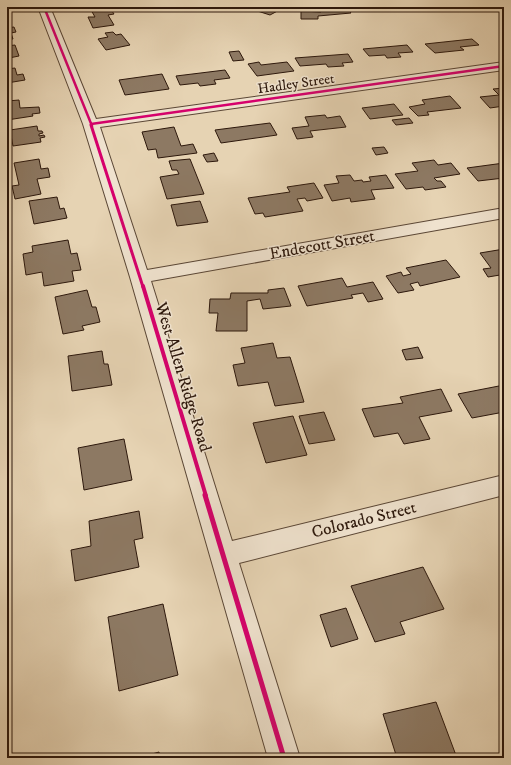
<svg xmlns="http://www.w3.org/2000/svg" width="511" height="765" viewBox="0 0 511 765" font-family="'IM FELL DW Pica',serif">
<rect width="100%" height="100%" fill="#e6d3b3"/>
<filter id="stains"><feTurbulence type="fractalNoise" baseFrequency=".005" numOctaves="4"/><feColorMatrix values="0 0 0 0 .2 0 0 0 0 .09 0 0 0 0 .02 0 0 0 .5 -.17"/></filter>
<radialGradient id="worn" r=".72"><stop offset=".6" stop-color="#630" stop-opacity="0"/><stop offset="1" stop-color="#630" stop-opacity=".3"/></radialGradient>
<path fill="#8d7963" stroke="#2d180c" d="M250,7h30l3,1 -13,7 -22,-7z
M346,7l5,6 -33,3v3h-17v-8l20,1v-4z
M110,8l4,6 -6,1 6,10 -21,3 -5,-11h7l-4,-7z
M14,27l2,5 -5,1 2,6h-6v-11z
M113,32l3,3 5,-1 9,11 -24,5 -8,-11 10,-2 -3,-4z
M472,39l7,6 -19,2 4,3 -29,3 -10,-9z
M15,45l4,11 -10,2 1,2h-3v-14z
M407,45l6,7 -15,1 3,4 -14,1 -2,-3 -16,1 -6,-7z
M239,51l5,9 -11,1 -4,-9z
M348,54l5,8 -11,1 2,3 -16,1 -2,-3 -26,2 -5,-8z
M259,62l2,3 26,-3 7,9 -37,5 -9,-12z
M15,68l2,7 6,-1 2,6 -18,3v-14z
M225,70l5,8 -16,2 2,4 -16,2 -2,-3 -18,2 -4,-9z
M162,74l7,15 -44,6 -6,-15z
M504,88v18l-14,2 -10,-11 19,-2 -6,-6z
M450,96l11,12 -34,4 2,3 -11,1 -9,-9 16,-3 -3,-4z
M19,100l1,8 19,-1 1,6 -8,1 1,2 -26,4v-19z
M394,104l9,11 -33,4 -8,-11z
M325,115l2,3 13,-2 6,11 -36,4 3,6 -16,2 -5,-11 17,-2 -4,-9z
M409,118l4,5 -17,2 -4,-5z
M270,123l7,12 -56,8 -6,-13z
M37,126l1,5h4l1,2 -4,1v2l5,-1 1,2 -5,1 1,4 -28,4 -3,-16z
M174,127l7,19 12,-2 4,9 -39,5 -2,-9 -8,1 -6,-18z
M384,147l4,6 -12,2 -4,-7z
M214,153l4,8 -11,1 -4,-7z
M39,159l2,10 7,-1 2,9 -13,2 4,15 -26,5 -3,-13 7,-1 -5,-22z
M190,159l14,35 -37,5 -7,-22 19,-3 -2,-4h-5l-3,-9z
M434,160l4,5 13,-2 9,11 -26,4 3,3h4l5,6 -21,3 -2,-3 -17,2 -11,-15 23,-3 -6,-8z
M504,163v15l-26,3 -11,-13z
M350,175l4,6 8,-1 1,2 8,-1 -2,-4 17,-2 8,13 -23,2 4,9 -24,3 -1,-4 -18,3 -8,-16 15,-2 -3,-7z
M314,183l9,15 -16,3 -2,-3 -8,1 6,12 -38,6 -2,-4 -8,1 -7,-16 42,-6 -3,-5z
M57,197l3,12 4,-1 3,10 -33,6 -5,-23z
M200,201l8,21 -31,4 -6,-21z
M68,240l3,14 6,-1 4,17 -9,1 2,10 -30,5 -2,-14 -16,3 -3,-21 10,-2 -1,-6z
M504,249v32l-4,-6 -12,2 -5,-8 8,-1 -11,-15z
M446,260l14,17 -40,9 -2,-4 -8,2 4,6 -16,3 -12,-17 15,-4 2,4 8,-2 -5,-6z
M342,278l5,9 26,-5 10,17 -15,3 -5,-9 -12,2 2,3 -46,8 -9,-20z
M284,288l7,18 -28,3 -3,-10 -13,2v30h-31l2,-18h-9l1,-14h20l1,-6h37v-3z
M87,290l5,17h4l4,15 -18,4 2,4 -21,4 -8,-37z
M273,343l4,15 13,-1 14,45 -29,4 -7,-24 -30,4 -5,-21 12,-2 -4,-15z
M418,347l5,11 -17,2 -4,-10z
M102,351l2,13h4l4,21 -40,6 -4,-35z
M504,385v27l-32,6 -14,-24z
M441,389l11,22 -33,6 11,22 -26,5 -6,-11 -24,4 -12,-28 41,-6 -3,-6z
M324,412l11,28 -26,4 -10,-28z
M293,416l14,39 -41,8 -13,-40z
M124,439l8,41 -48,10 -6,-42z
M139,511l4,27 -9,2 5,27 -64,14 -4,-31 20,-4 -2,-25z
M423,567l21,42 -44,13 5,12 -30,8 -24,-56z
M163,604l15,71 -59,16 -11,-74z
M346,608l12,31 -27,8 -11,-32z
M436,702l21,56h-60l-14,-44z
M159,752l1,6h-22z"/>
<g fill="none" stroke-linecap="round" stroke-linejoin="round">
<g stroke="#5b4736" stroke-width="2">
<path id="minor" d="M38,7h12l46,112 408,-57v8l-404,57 47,143 357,-62v10l-353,63 81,260 272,-66v20l-265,68 61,195h-32l-138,-481 -47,-153z"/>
</g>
<use href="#minor" fill="#efe2ce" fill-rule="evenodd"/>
<g stroke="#efe2ce" stroke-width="4">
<path id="cycleway-far3" d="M44,7l48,119
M91,124l413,-58"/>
</g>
<g stroke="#efe2ce" stroke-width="5">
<path id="cycleway-far2" d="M91,125l52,162"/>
</g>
<g stroke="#efe2ce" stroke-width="6">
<path id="cycleway-far1" d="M143,286l63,210"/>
</g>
<g stroke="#efe2ce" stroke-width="8">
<path id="cycleway" d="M205,495l79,263"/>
</g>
<use href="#cycleway-far3" stroke="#d6006c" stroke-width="2.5"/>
<use href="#cycleway-far2" stroke="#d6006c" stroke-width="3"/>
<use href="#cycleway-far1" stroke="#d6006c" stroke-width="4"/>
<use href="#cycleway" stroke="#d6006c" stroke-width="5"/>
</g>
<g text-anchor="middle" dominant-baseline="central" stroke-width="3" stroke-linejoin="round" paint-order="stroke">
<g font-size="14" fill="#2d180c" stroke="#efe2ce">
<text transform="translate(296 84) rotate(-8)">Hadley Street</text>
</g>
<g font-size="17" fill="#2d180c" stroke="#efe2ce">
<text transform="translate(322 245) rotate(-10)">Endecott Street</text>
<text transform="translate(183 377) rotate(73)">West Allen Ridge Road</text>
<text transform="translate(364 520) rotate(-14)">Colorado Street</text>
</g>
</g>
<rect width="511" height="765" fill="none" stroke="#e6d3b3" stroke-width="24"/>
<rect x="8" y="8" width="495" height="749" fill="none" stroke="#2d180c" stroke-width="2"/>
<rect x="12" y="12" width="487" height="741" fill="none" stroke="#2d180c"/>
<rect width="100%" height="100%" filter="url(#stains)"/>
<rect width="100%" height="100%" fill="url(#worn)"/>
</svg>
